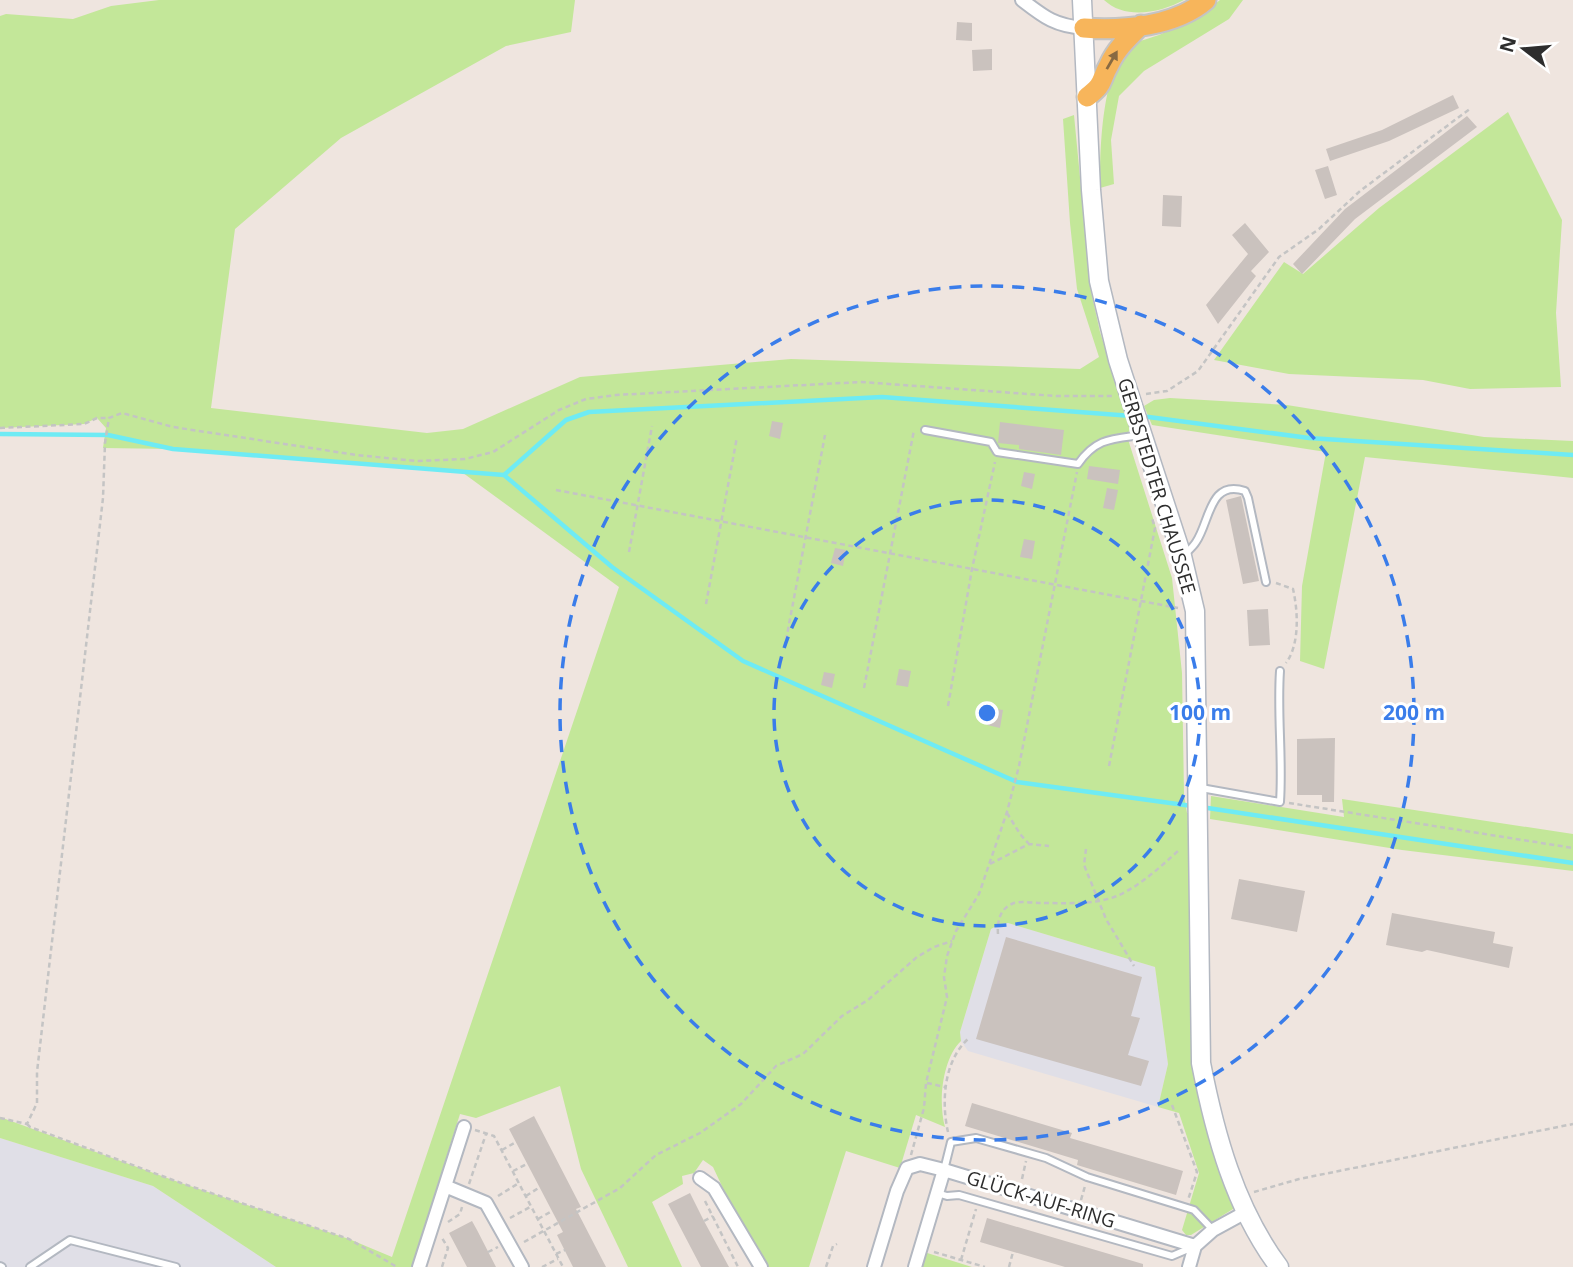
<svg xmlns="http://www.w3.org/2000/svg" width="1573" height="1267" viewBox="0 0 1573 1267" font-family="'Open Sans',sans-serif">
<rect width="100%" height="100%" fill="#efe5df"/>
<path fill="#e0dfe7" d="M1000,923h8l147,44 13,97 -10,43 -190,-56 -7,-10 -1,-9 31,-103z
M0,1138l153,48 123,81h-276z"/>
<path fill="#c3e799" d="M159,0h416l-4,32 -65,14 -165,92 -106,91 -24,179 216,25 36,-4 117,-52 211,-18 289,10 19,-12 -22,-68 -7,-66 -7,-104 11,-4 17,176 9,41 32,98 -6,3 46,145 10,95 2,121 3,19 4,1 4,245 40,141 -2,9 -42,26h-5l-4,-5 17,-57 -20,-60 -21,-6 10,-43 -13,-97 -147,-44 -8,1 -9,5 -31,103 1,9c-19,18 -23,62 -16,86l-29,-12 -16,53 -54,-17 -37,116h-43l-16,-21 -37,-79 -10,-7 -9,13 -12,3 1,8 -31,18 30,65h-54l-47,-98 -21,-83 -84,32 -16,-4 -48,153h-136l-123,-81 -153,-48v-21l181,66 168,56 43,18 227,-670 -160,-117 -286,-21 -70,-1 3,-20 -9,-10 -13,6 -84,4v-412l6,-2 67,5 38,-13z
M1104,0h80c-24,13 -59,20 -80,0z
M1220,0h23l-14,19 -85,52 -25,25 -8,44 3,44 -14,4c0,-35 1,-124 33,-144 8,-4 18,-6 26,-9 23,-10 42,-19 61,-35z
M1508,112l54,108 -6,93 5,74 -91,2 -47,-9 -134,-6 -75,-14 70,-98 19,12 76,-66z
M1170,398l117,7 197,32 89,4v37l-208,-21 -41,212 -24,-8 2,-75 24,-134 -174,-27 -8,-19 10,-6z
M1211,796l133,21 -2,-18 231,35v37l-171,-21 -192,-31z
M924,1252l48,15h-52z"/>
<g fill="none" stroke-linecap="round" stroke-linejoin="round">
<path stroke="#6eebf4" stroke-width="4.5" d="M1141,416l168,22 264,17
M0,434l108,1 65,14 331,26 62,-55 23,-8 293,-15 250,19
M504,475l108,92 131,94 274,121 175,24
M1201,807l372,56"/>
</g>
<path fill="#cac2be" d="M957,22l15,1v18l-16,-1z
M992,49v21l-19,1 -1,-21z
M1453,95l6,13 -70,33 -59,20 -4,-12 56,-19z
M1467,116l10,11 -122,92 -53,55 -9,-10 52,-55z
M1328,166l9,29 -12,4 -10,-29z
M1163,195l19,1 -1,31 -19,-1z
M1245,223l24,29 -18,19 5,5 -38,48 -12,-19 42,-51 -16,-19z
M772,421l11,2 -3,16 -11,-3z
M1000,422l64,8 -3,25 -42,-6v-4l-21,-2z
M1089,466l31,4 -2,14 -31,-5z
M1024,472l11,2 -3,15 -11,-3z
M1107,488l11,2 -4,20 -11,-2z
M1241,496l18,85 -16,3 -17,-84z
M1024,539l11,2 -3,18 -12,-2z
M835,548l11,2 -3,16 -12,-3z
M1268,609l2,36 -21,1 -2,-36z
M899,669l12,2 -3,16 -12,-2z
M824,672l11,2 -3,14 -11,-3z
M991,708l12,2 -3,18 -13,-3z
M1335,738l-1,64h-12v-7h-25v-56z
M1239,879l66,12 -8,41 -66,-13z
M1392,913l103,19 -2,11 20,4 -4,21 -82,-18 -5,2 -36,-7z
M1006,937l136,40 -11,39 9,2 -12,37 21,6 -8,25 -165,-47z
M972,1103l100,30 -2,5 113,33 -7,24 -99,-30 1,-5 -113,-34z
M534,1116l47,91 -5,2 30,58h-33l-16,-32 6,-3 -54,-103z
M690,1193l14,28 25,46h-28l-33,-63z
M987,1218l156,46v3h-78l-85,-25z
M472,1221l5,9 19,37h-29l-18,-34z"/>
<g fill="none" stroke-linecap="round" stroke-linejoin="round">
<g stroke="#b3b8c1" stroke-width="10">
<path id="lane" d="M925,430l66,12 6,10 81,12c18,-26 34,-25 63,-29
M1184,555c4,-4 9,-8 12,-13 14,-20 13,-63 49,-51l3,7 18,84
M1201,788l79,14c3,-44 -3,-87 0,-131
M944,1170l7,-28 25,-4 70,20 41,19 107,33 19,20
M937,1193l10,3 12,-1 213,61 21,-9
M0,1266l2,1
M30,1267l40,-27 106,27"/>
</g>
<g stroke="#b3b8c1" stroke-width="16">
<path id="street" d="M1022,0c22,17 33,26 62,28
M700,1178l14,10 47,79
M445,1186l41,17 36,64
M419,1267l45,-140
M874,1267l23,-76 10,-23 13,-4 24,6
M915,1267l29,-97 251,76
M1189,1267l6,-21 18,-16 33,-18"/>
</g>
<g stroke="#b3b8c1" stroke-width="21">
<path id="secondary" d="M1082,0l9,190 8,91 19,79 64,196 13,55 6,452c14,72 34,145 78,204"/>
</g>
<g stroke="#c4c4c4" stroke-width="23">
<path id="primary" d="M1084,28c39,3 92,-2 122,-28
M1087,97c18,-14 12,-14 22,-32 7,-16 20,-28 32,-40"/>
</g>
<path stroke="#c4c4c4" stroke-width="2.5" stroke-dasharray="5 3.5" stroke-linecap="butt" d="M1146,394l21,-3 31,-20 81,-114 40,-28 41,-38 111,-83
M0,428l84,-4 13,-6h12
M556,490l622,118
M629,552l23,-126
M1276,583l17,6c5,22 7,55 -7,74
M706,604l31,-167
M786,640l39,-205
M864,688l50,-258
M948,706l24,-137 23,-107
M1109,766l46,-238 -3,-10
M1289,803l284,45
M1007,813l13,21 9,10
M1086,849l-2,16 22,54 28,47
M990,864l39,-20 20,2
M998,934c-1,-13 2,-26 16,-31 8,-2 19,0 27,0 24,0 53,2 76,-7 23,-10 42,-28 61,-45
M927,1083l18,4
M1172,1105l25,67 -9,28
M0,1118l27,6 10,-21v-31l66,-574 2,-55 4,-25 13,-5 51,14 184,28 59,6 49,-2 28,-7 66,-42 27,-11 30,-4 245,-13 195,14h59
M27,1124l3,3 151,56 168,56 48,28
M475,1130l19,6 69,131
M948,1132c-7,-31 -4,-72 21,-94
M502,1150l14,-8
M911,1155l13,-47 2,-25 21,-86 -3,-20 3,-21 9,-25 23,-37 28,-82 12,-46 58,-294
M513,1171l14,-7
M1022,1179l4,-18
M469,1184l17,-50
M1254,1192l45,-13 274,-55
M498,1196l21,-13
M526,1196l14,-9
M1081,1200l4,-14
M705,1201l33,66
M510,1218l22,-12
M538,1219l14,-8
M704,1221l9,-5
M448,1222l12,-8 2,-7
M524,1242l96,-54 36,-33 44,-22 41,-29 35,-38 27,-12 39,-38 26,-16 49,-43 17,-10 18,-6
M488,1252l10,-5
M934,1252l51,15
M556,1254l9,-4
M961,1260l15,-51
M442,1267l6,-19 -6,-10
M542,1267l16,-8
M826,1267l7,-21 4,-2
M1009,1267l4,-15"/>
<use href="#lane" stroke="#fff" stroke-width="6"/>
<use href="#street" stroke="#fff" stroke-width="12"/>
<use href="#secondary" stroke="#fff" stroke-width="18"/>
<use href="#primary" stroke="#f7b55b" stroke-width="19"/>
</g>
<defs><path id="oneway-solid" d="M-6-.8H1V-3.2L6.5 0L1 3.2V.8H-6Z" transform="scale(1.75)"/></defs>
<use fill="#886a42" href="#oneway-solid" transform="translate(1112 60) rotate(-60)"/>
<g fill="none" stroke="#3a7dea" stroke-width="3.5" stroke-dasharray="12 9">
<circle cx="987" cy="713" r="213"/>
<circle cx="987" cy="713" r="427"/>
</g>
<g text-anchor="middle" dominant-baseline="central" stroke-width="6" stroke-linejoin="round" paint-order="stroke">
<g font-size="19" fill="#2d2d2d" stroke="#fff">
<text transform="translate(1157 486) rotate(73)">GERBSTEDTER CHAUSSEE</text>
<text transform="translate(1041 1199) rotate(17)">GLÜCK-AUF-RING</text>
</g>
</g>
<circle cx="987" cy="713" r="10" fill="#3a7dea" stroke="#fff" stroke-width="3.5"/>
<g font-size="21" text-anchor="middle" font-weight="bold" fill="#3a7dea" stroke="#fff" stroke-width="6" stroke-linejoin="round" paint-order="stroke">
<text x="1200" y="720">100 m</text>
<text x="1414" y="720">200 m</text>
</g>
<g transform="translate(1524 49) rotate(286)" stroke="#ffffff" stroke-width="5" paint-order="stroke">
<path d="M0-5L12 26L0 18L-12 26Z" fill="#2d2d2d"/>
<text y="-10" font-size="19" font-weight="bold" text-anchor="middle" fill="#2d2d2d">N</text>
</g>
</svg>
